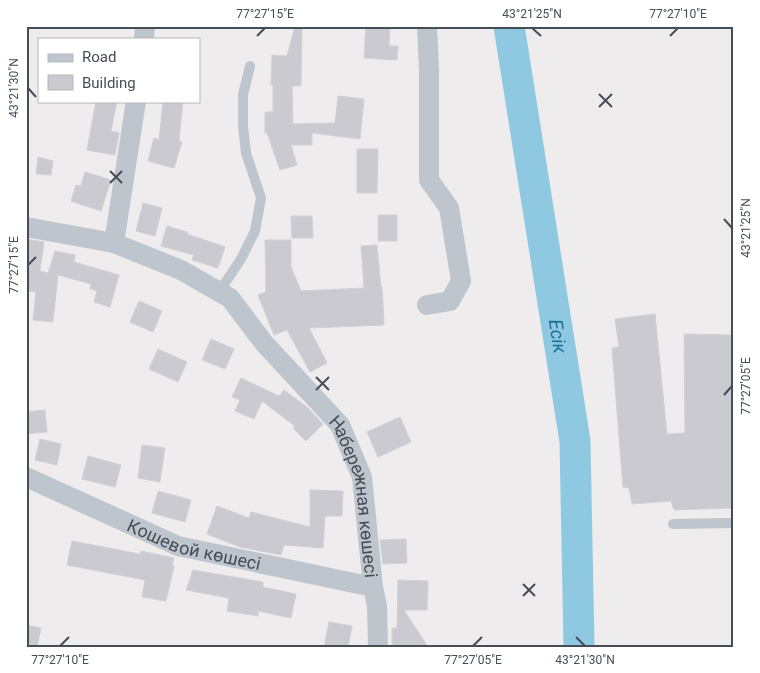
<svg xmlns="http://www.w3.org/2000/svg" width="760" height="673" viewBox="0 0 760 673" font-family="Roboto,sans-serif">
<rect width="100%" height="100%" fill="#eeecec"/>
<g fill="none" stroke-linecap="round" stroke-linejoin="round">
<path stroke="#8fc9e1" stroke-width="31" id="s1" d="M509,26l66,415 4,206"/>
</g>
<path fill="#cacad0" stroke="#d0d1d7" d="M295,26h7l-1,60h-9l1,38 42,-1 3,-27 26,3 -4,40 -48,-6v12h-21l6,20 -17,5 -13,-37h-2v-21h8v-27h-2l1,-30 15,1z
M366,26h24l-1,20h9l-1,14 -33,-2z
M96,101h21l-6,30 8,2 -4,22 -28,-5z
M163,101h20l-4,40 3,1 -8,26 -26,-7 6,-23 5,2z
M357,149h21l-1,44h-20z
M38,157l15,4 -2,14 -15,-1z
M85,172l26,8 -10,31 -30,-10 5,-16 5,1z
M143,203l19,5 -7,28 -19,-5z
M378,215h19v26h-19z
M291,216h21l1,22h-21z
M167,226l20,6v2l38,13 -7,21 -26,-8 2,-5 -33,-9z
M26,239l18,3 -4,29 8,2 7,-22 20,4 -1,7 45,13 -9,32 -16,-5 3,-11 -7,-2 1,-5 -33,-9 -5,47 -20,-2 3,-28 -10,-1z
M265,240h26v27l10,24 63,-3 -3,-42 16,-1 4,42h1l2,38 -75,3 18,35 -17,9 -23,-42 -13,5 -16,-40 8,-3z
M139,301l23,10 -9,21 -23,-10z
M655,314l12,120 18,-1 -1,-99 47,1v173l-57,2 -3,-9 -39,3 -3,-16 -6,-1 -11,-139 7,-1 -4,-28z
M211,339l23,10 -9,20 -23,-9z
M158,349l29,13 -9,20 -29,-13z
M241,378l38,18 5,-6 24,18 15,16 -17,17 -13,-13 2,-2 -33,-25 -8,18 -19,-8 5,-11 -8,-3z
M45,410l2,22 -21,2v-22z
M400,417l11,25 -33,15 -11,-25z
M40,439l21,5 -4,21 -22,-5z
M142,445l23,3 -5,34 -22,-4z
M88,456l33,9 -6,22 -33,-8z
M310,490l33,1 -1,25h-17l-2,32 -39,-3 -3,10 -41,-8 -33,-13 10,-28 32,12 2,-6 59,15z
M158,491l33,9 -6,22 -33,-9z
M406,539l1,24 -24,1 -3,-24z
M72,541l68,13 1,-3 33,7 -2,8h2l-8,35 -24,-4 3,-17 -78,-15z
M193,570l70,12v5l33,7 -5,24 -33,-7v5l-31,-5 2,-13 -43,-8z
M398,580l30,1 -1,29h-23l24,37h-36v-19h5z
M329,622l23,4 -4,21h-24z
M26,625l15,3 -4,19h-11z"/>
<g fill="none" stroke-linecap="round" stroke-linejoin="round">
<path stroke="#bec5cd" stroke-width="10" d="M219,292l22,-33 14,-28 6,-33 -15,-45 -3,-27v-31l7,-29
M673,524l61,-1"/>
<g stroke="#bec5cd" stroke-width="20">
<path d="M427,26l2,45v109l20,28 12,73 -11,20 -23,4"/>
<path d="M144,39l1,-13"/>
<path id="s2" d="M26,227l88,16 67,27 49,28 34,45 76,82 22,52 11,110 4,19 1,41"/>
<path d="M114,243l22,-142"/>
<path id="s3" d="M26,477l152,69 195,41"/>
</g>
</g>
<path fill="none" stroke="#464d57" stroke-width="2" d="M532,28l9,8M257,36l8,-8M670,36l8,-8M28,88l8,9M599,94l13,13M599,107l13,-13M110,171l12,12M110,183l12,-12M724,219l8,9M28,265l8,-8M316,377l13,13M316,390l13,-13M724,395l8,-9M523,584l12,12M523,596l12,-12M576,637l9,9M60,646l9,-9M473,646l9,-9"/>
<g text-anchor="middle" dominant-baseline="central" stroke-width="4" stroke-linejoin="round" paint-order="stroke">
<g font-size="18" fill="#464d57" stroke="#fff">
<text stroke="none"><textPath href="#s2" startOffset="460">Набережная көшесі</textPath></text>
<text stroke="none"><textPath href="#s3" startOffset="182">Кошевой көшесі</textPath></text>
</g>
<g font-size="19" font-style="italic" fill="#1b7194" stroke="#fff">
<text stroke="none"><textPath href="#s1" startOffset="314">Есік</textPath></text>
</g>
</g>
<rect width="760" height="673" fill="none" stroke="#ffffff" stroke-width="55"/>
<rect x="38" y="38" width="162" height="65" fill="#ffffff" stroke="#b5b8bc"/>
<rect x="48" y="54" width="25" height="8" fill="#bec5cd" stroke="#b5b8bc"/>
<text x="82" y="62" font-size="15" fill="#464d57">Road</text>
<rect x="48" y="75" width="25" height="15" fill="#cacad0" stroke="#b5b8bc"/>
<text x="82" y="88" font-size="15" fill="#464d57">Building</text>
<rect x="28" y="28" width="704" height="618" fill="none" stroke="#464d57" stroke-width="2"/>
<g font-size="12" text-anchor="middle" fill="#464d57">
<text x="265" y="18">77°27'15"E</text>
<text x="532" y="18">43°21'25"N</text>
<text x="678" y="18">77°27'10"E</text>
<text transform="translate(14 88) rotate(-90)" y="4">43°21'30"N</text>
<text transform="translate(746 228) rotate(-90)" y="4">43°21'25"N</text>
<text transform="translate(14 265) rotate(-90)" y="4">77°27'15"E</text>
<text transform="translate(746 386) rotate(-90)" y="4">77°27'05"E</text>
<text x="60" y="664">77°27'10"E</text>
<text x="473" y="664">77°27'05"E</text>
<text x="585" y="664">43°21'30"N</text>
</g>
</svg>
